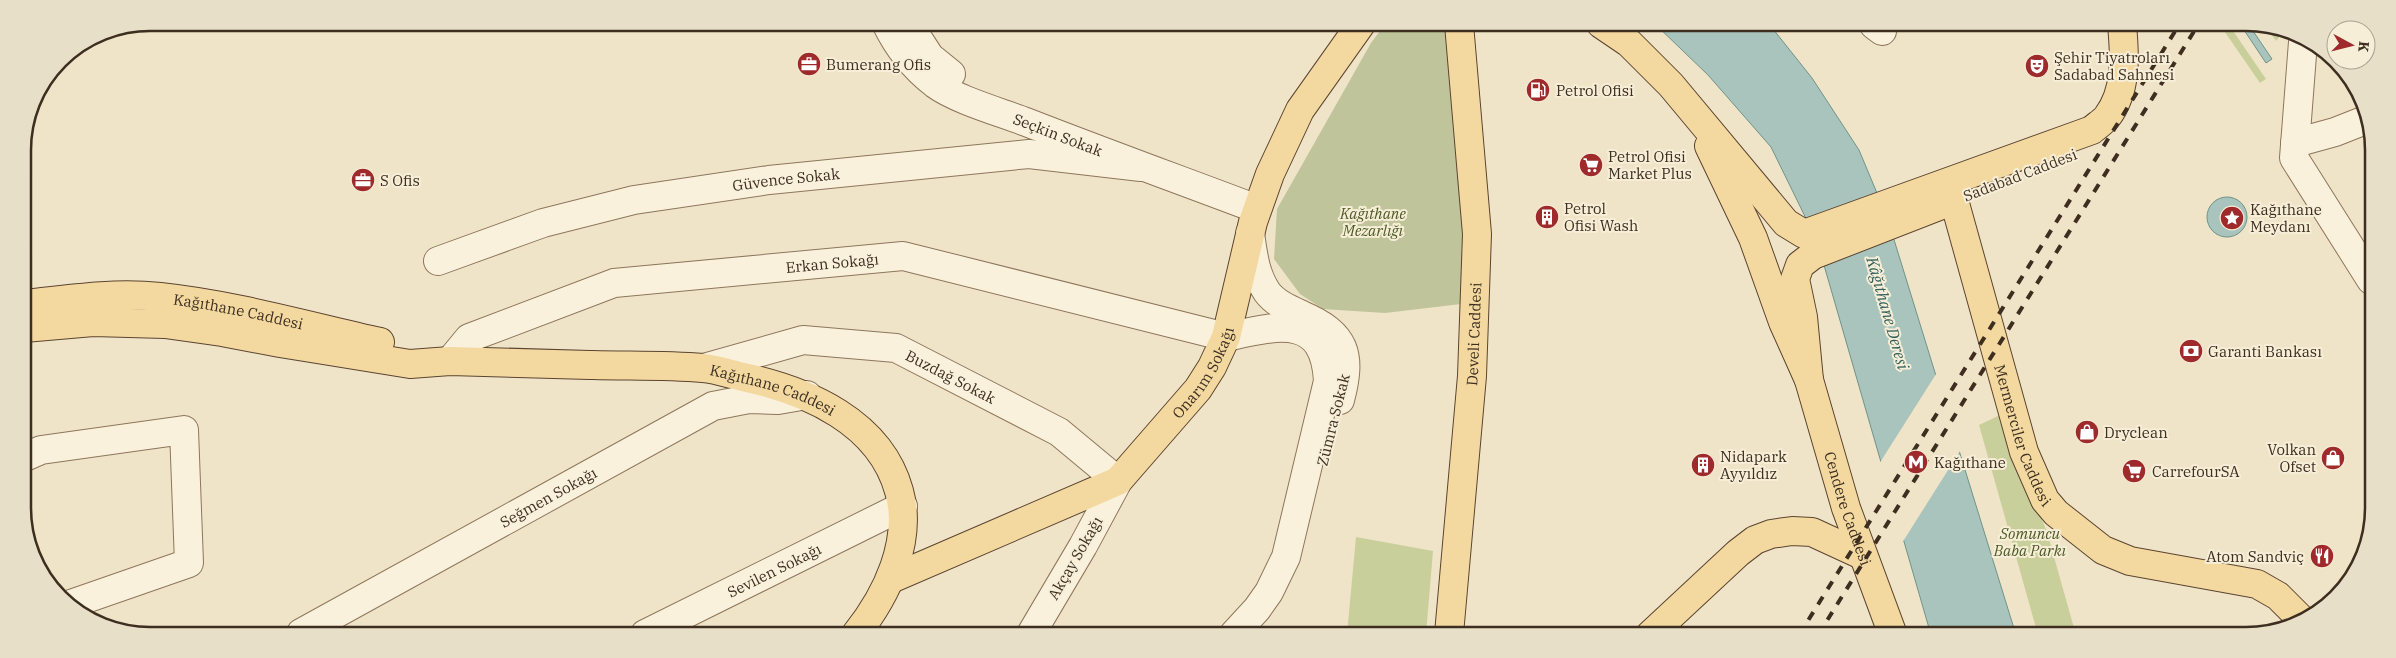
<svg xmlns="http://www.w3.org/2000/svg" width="2396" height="658" viewBox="0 0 2396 658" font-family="'IBM Plex Serif',serif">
<rect width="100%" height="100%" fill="#f0e4c8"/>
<path fill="#c9cf9b" d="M2220,25h9l37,54 -6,4z
M2265,25h6l13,7 -8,9z
M2000,415l47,117 29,103h-38l-59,-210z
M1356,537l77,14 -7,83h-79z"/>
<path fill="#bfc49a" d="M1385,24h60l19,202 -3,78 -76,9 -62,-4 -23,-15 -26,-35 3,-50 94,-166z"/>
<path fill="#a9c4bc" stroke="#6f938a" d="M1655,24h114l43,54 47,72 28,67 129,418h-85l-114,-394 -46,-94 -63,-72z
M2246,25h3l23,34 -6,4 -24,-36z
M2207 217a20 20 0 1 1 40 0a20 20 0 1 1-40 0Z"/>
<path fill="#f0e4c8" d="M1938,371l24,77 -60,95 -23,-79z"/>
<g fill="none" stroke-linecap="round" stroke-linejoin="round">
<g stroke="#8d765c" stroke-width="30">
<g id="minor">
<path id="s1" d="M886,23c12,25 27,44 49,61 22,16 65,28 91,38 77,30 154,58 231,87"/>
<path d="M908,23l22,34 21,17"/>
<path d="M1874,25l8,6"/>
<path d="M2303,42l-9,116 77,122"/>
<path d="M2295,143l40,-11 33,-13"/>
<path d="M1250,233c3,21 5,41 17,59 8,11 22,17 35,23 44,19 50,39 38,85"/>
<path id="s2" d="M438,261l105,-38 91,-23 135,-20 260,-26 112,13"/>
<path id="s3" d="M450,361l19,-23 145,-55 289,-27 323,81c50,-11 98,-25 102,44l-42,176 -17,35 -12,17 -23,25"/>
<path id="s4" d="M704,368l99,-28 93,8 163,84 59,49 -35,65 -52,88"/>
<path d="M25,457l16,-7 143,-20 5,133 -118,41"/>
<path id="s5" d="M301,633l412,-227 36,-7 29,1 29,-5"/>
<path id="s6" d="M645,634l258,-128"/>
</g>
</g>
<g stroke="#5b4430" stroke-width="30">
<g id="major">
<path d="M1601,24l28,19 42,42 115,138 18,11 288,-104c4,-4 11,-8 15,-13 20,-26 18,-61 15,-92"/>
<path id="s7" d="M1709,146l44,92 30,84 26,58 37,128 47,127"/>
<path id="s8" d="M1954,200l70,252 21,48 11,13 47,37 27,11 127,23 21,12 25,25"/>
<path id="s9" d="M24,304c45,-5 91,-12 136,-7 75,8 148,29 220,45"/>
<path id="s10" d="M24,328l69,-6 72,2 57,8 58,11 130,21 40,-3c47,1 95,3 143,4 36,1 73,0 110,3 13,1 27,6 40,9 65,14 137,45 156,114 14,50 -12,104 -43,143"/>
<path d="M1809,380l-6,-63 -8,-38 5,-14 13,-10 126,-49"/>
<path id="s11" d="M891,579l227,-98 80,-92 14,-22 14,-30 27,-115 17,-48 30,-64 61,-86"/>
<path id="s12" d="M1449,634l23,-258 5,-142 -18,-210"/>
<path d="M1650,635l88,-82 17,-13 16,-6 21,-3 20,1 50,23"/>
</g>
</g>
<use href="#minor" stroke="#faf1dc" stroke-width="28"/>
<use href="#major" stroke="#f3d9a0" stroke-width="28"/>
<path stroke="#3d2e20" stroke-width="4" stroke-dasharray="9 9" stroke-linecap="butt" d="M1799,635l380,-610
M1818,635l380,-610"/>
</g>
<defs>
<g id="office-disc" transform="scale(1.25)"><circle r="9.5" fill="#9e2a2b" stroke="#f7eed8"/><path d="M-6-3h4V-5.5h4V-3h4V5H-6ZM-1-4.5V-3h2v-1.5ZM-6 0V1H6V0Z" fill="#fff"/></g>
<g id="theatre-disc" transform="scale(1.25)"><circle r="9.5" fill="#9e2a2b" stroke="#f7eed8"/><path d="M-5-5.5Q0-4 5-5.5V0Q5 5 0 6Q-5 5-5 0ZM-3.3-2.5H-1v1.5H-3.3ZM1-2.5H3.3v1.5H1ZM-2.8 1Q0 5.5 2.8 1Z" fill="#fff"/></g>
<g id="fuel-disc" transform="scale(1.25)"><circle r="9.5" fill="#9e2a2b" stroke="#f7eed8"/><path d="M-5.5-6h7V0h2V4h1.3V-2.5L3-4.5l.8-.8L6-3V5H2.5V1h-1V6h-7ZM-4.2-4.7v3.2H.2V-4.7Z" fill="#fff"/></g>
<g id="supermarket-disc" transform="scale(1.25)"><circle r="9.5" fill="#9e2a2b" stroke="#f7eed8"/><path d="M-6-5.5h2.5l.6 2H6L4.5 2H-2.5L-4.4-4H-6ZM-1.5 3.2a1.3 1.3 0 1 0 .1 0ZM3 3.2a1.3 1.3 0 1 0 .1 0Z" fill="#fff"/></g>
<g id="building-disc" transform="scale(1.25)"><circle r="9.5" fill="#9e2a2b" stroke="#f7eed8"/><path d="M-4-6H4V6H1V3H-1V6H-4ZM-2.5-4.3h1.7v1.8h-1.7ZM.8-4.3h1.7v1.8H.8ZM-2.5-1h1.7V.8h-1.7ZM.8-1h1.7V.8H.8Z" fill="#fff"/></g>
<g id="sight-disc" transform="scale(1.25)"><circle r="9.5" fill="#9e2a2b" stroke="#f7eed8"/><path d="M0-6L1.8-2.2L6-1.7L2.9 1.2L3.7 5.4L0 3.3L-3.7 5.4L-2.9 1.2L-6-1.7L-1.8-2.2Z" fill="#fff"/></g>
<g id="bank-disc" transform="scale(1.25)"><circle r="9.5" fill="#9e2a2b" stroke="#f7eed8"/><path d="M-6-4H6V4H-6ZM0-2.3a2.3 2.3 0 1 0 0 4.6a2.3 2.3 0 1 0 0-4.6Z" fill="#fff"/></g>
<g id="shop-disc" transform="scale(1.25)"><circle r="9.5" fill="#9e2a2b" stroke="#f7eed8"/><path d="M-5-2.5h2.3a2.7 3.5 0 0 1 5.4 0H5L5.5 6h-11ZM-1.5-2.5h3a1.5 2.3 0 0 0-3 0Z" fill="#fff"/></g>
<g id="metro-disc" transform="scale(1.25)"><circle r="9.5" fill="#9e2a2b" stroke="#f7eed8"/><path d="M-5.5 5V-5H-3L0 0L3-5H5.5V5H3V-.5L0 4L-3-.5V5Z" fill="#fff"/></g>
<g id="restaurant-disc" transform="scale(1.25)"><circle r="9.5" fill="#9e2a2b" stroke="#f7eed8"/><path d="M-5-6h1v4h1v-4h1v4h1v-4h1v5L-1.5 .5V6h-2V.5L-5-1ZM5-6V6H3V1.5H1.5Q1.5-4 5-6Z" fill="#fff"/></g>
</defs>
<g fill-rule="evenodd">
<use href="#office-disc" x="809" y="64"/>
<use href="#theatre-disc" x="2037" y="66"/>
<use href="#fuel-disc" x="1538" y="90"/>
<use href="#supermarket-disc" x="1591" y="165"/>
<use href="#office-disc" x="363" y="180"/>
<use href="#building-disc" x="1547" y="217"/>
<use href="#sight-disc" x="2232" y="218"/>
<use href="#bank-disc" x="2191" y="351"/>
<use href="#shop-disc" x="2087" y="432"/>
<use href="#shop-disc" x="2333" y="458"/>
<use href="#metro-disc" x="1916" y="462"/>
<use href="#building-disc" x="1703" y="465"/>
<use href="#supermarket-disc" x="2134" y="471"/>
<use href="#restaurant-disc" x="2322" y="556"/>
</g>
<g text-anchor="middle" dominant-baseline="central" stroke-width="4" stroke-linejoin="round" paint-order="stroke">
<g font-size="15" fill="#3d2e20" stroke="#f7eed8" text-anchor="start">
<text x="2054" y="57">Şehir Tiyatroları<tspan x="2054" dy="17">Sadabad Sahnesi</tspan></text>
<text x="826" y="64">Bumerang Ofis</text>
<text x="1556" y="90">Petrol Ofisi</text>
<text x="1608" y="156">Petrol Ofisi<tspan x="1608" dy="17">Market Plus</tspan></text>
<text x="380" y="180">S Ofis</text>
<text x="1564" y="208">Petrol<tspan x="1564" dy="17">Ofisi Wash</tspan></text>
<text x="2250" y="209">Kağıthane<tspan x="2250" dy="17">Meydanı</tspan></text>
<text x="2208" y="351">Garanti Bankası</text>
<text x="2104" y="432">Dryclean</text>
<text x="2316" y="449" text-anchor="end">Volkan<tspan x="2316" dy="17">Ofset</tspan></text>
<text x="1720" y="456">Nidapark<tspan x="1720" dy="17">Ayyıldız</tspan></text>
<text x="1934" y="462">Kağıthane</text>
<text x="2152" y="471">CarrefourSA</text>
<text x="2304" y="556" text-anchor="end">Atom Sandviç</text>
</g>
<g font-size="15" fill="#3d2e20" stroke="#f7eed8">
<text stroke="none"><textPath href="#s1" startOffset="212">Seçkin Sokak</textPath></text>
<text transform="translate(2020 175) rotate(-21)">Sadabad Caddesi</text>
<text stroke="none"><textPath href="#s2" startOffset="359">Güvence Sokak</textPath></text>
<text stroke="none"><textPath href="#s3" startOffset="404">Erkan Sokağı</textPath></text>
<text stroke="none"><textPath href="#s9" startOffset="216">Kağıthane Caddesi</textPath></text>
<text stroke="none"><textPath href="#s12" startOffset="301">Develi Caddesi</textPath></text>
<text stroke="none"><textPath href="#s11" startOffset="386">Onarım Sokağı</textPath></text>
<text stroke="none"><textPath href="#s4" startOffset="258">Buzdağ Sokak</textPath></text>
<text stroke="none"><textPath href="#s10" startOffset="756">Kağıthane Caddesi</textPath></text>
<text transform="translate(1333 420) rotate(-76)">Zümra Sokak</text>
<text stroke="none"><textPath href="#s8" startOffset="245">Mermerciler Caddesi</textPath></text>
<text stroke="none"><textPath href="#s5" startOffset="282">Seğmen Sokağı</textPath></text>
<text stroke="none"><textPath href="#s7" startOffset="389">Cendere Caddesi</textPath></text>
<text transform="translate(1075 558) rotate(-60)">Akçay Sokağı</text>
<text stroke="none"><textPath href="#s6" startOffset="144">Sevilen Sokağı</textPath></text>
</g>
<g font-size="15" font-style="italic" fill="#4d5a26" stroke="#f7eed8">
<text x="1373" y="213">Kağıthane<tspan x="1373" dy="17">Mezarlığı</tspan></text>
<text x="2030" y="533">Somuncu<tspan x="2030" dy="17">Baba Parkı</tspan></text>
</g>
<g font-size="16" font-style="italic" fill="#2f5d5a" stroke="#f7eed8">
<text transform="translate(1888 313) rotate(74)">Kâğıthane Deresi</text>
</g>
</g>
<path d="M0 0H2396V658H0ZM150 31H2246A119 119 0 0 1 2365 150V508A119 119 0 0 1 2246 627H150A119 119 0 0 1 31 508V150A119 119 0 0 1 150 31Z" fill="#e8dfc9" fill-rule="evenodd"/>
<path fill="none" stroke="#3d2e20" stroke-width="2.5" d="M150 31H2246A119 119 0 0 1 2365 150V508A119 119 0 0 1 2246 627H150A119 119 0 0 1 31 508V150A119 119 0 0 1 150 31Z"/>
<g transform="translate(2351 45) rotate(97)"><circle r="24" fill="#f7eed8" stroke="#ada18e"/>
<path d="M0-4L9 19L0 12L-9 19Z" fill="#9e2a2b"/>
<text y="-8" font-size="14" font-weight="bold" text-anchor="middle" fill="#3d2e20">K</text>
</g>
</svg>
